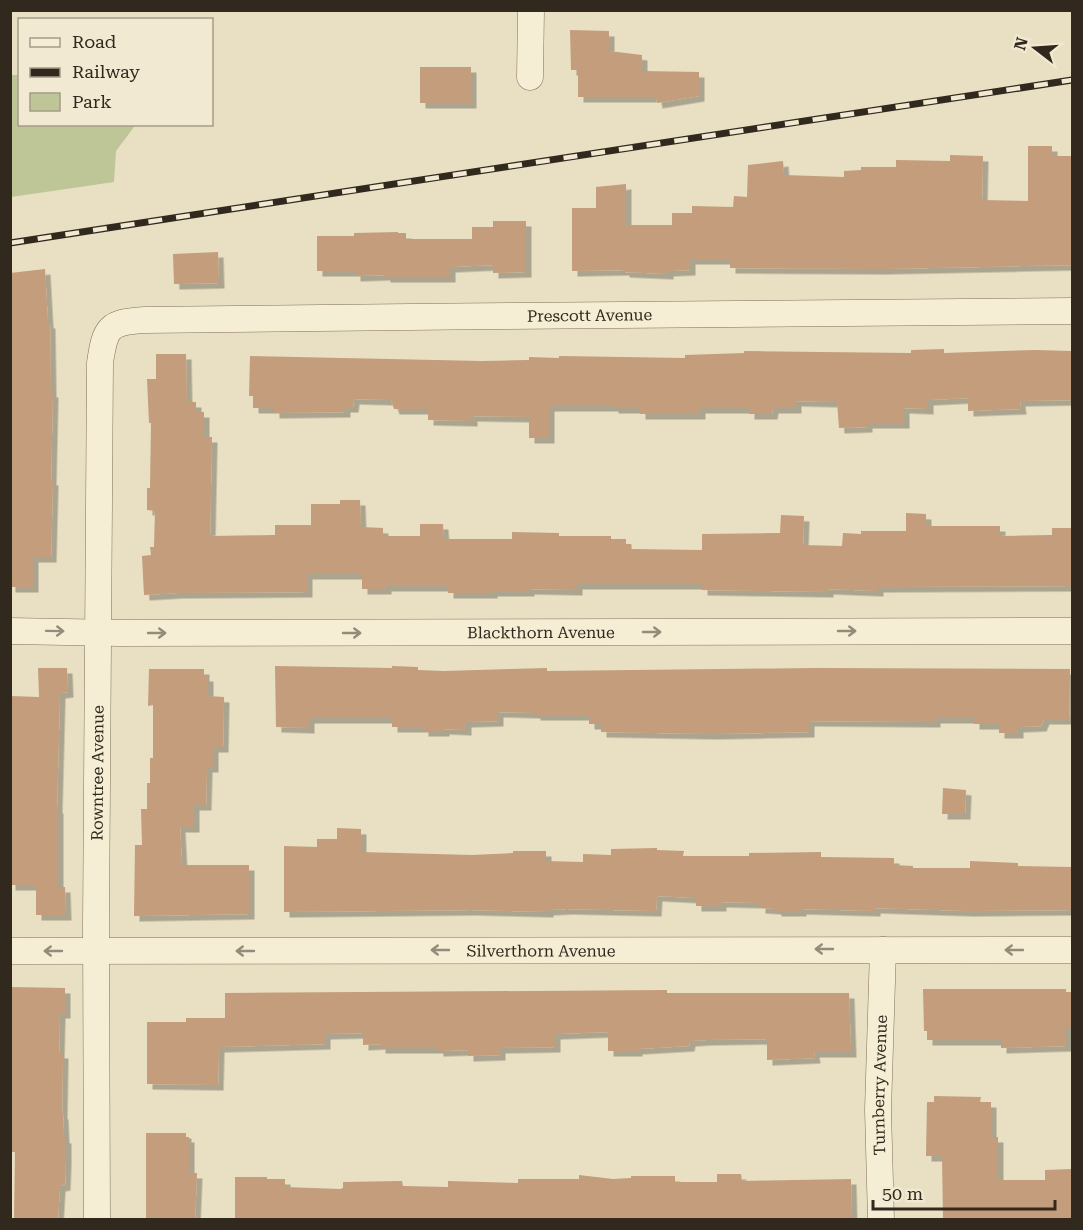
<svg xmlns="http://www.w3.org/2000/svg" width="1083" height="1230" viewBox="0 0 1083 1230" font-family="'Roboto Serif',serif">
<defs>
<filter id="shadow"><feDropShadow dx="5.5" dy="5.5" stdDeviation="0" flood-color="#0004"/></filter>
</defs>
<rect width="100%" height="100%" fill="#e9dfc2"/>
<path fill="#bec697" d="M11,75h8l1,49 114,1v2l-18,24 -2,31 -103,15z"/>
<path fill="#c39d7b" filter="url(#shadow)" d="M570,30l39,1v20l33,4v16l57,1v24l-42,7 -1,-6h-78v-27h-7z
M420,67h51v36h-51z
M1028,146h24v10h20v109l-192,4 -150,-1v-9h-40v11l-22,1v3l-44,-2v-2l-52,1v-63h24v-21l30,-3v41h46v-12h20v-7l41,1 1,-11 13,1 1,-32 35,-4 1,14 60,2v-6l17,-1v-3h35v-7l54,1v-6l33,1 -1,44 46,1z
M493,221h33v51l-33,1v-8l-43,2v10h-65v-2l-30,1v-5h-38v-35h37v-3l44,-1v1h8v6h66v-12h21z
M218,252l1,31 -45,1 -1,-30z
M45,269l3,54h2l1,69h2l-2,88h2l-2,77h-18v30h-23v-314z
M944,349v4l91,-3 37,1v49l-52,1 1,8 -53,2v-13l-40,2v9l-24,-1v15h-37v4l-28,1 -2,-26 -41,-1v7h-23l-1,6h-23v-6h-49v6h-60v-6h-27v-2h-64v32h-20v-21l-57,-1v5l-44,-1v-11h-34l-3,-9 -37,-1 -1,8h-8v5l-71,1v-5h-21v-12h-4l1,-40 231,5 48,-1v-3l30,1v-2l126,2v-3l59,-2v-2l167,2v-3z
M156,354h30l1,48h9v10h8v25h8l-2,99 65,-1v-10h36v-21h29v-4h20l1,27 22,1v8h37v-12h23l1,15h68v-7l47,1v3h52v3h15v5h5v5l71,1v-16l78,-1 1,-18 23,1 -1,29 39,1 1,-13 18,1v-3h45v-18l20,1v12h74v10l52,-1v-7h20v58l-194,1v4l-50,-2v3l-126,-2v-6h-125v6l-48,-1v2h-37v2h-44v-7h-62v3h-24v-15h-55v18l-130,1 -33,2 -2,-39 9,-1 -1,-8h4l1,-36 -8,-1v-22h3l1,-65h-2l-2,-44h9z
M275,666l117,2v-2l26,1v3l26,1 103,-3v3l269,-3 254,1 -1,50h-25l-3,7 -23,1v6h-19v-9h-25v-6h-39v4l-126,-1v11l-98,2 -110,-2v-8h-12v-9h-54v-2l-37,-1v9l-32,1v8l-22,-1v2h-21v-4h-31v-9h-83v10l-33,-1z
M38,668h29l1,24 -8,1 -3,115h1v79h7l1,28h-30v-30h-26v-189l29,1z
M149,669h55v7h4v20l16,1 -1,50h-10v20h-6l-1,38h-12v22h-14l2,38h67v49l-115,2 1,-71h7l-1,-36h6v-26h3v-25h3v-53l-5,1z
M943,788l23,2 -1,24h-23z
M337,828l24,1v23l111,3 41,-2v-2h33v10l37,1v-8l28,1v-6l46,-1v2l27,1 -1,5h66v-3l72,-1v5l73,1v7l19,1v2h57v-7l48,2v3l54,1v43l-103,1 -94,-3v3l-74,-2v2h-25v-2l-16,-1v-5l-39,-1v4h-25v-8l-39,-2 -1,15 -89,-2 -19,1v2l-78,-2 -186,2v-66l33,1v-8h20z
M10,987l55,1v25h-5l-1,40h4l-1,61h1l1,24h2v21l-1,26 -5,1 -2,34h-44l1,-68h-5z
M923,989h143v3h6v36h-6v18l-65,2v-8h-74v-9h-3z
M667,990v3h182l2,59h-37l1,6 -48,2v-21l-61,1 -16,1 -1,5 -52,3v2h-29v-18l-1,-1 -52,2v13l-55,1v7l-32,1v-6l-30,1v-3h-58v-4l-17,1v-12l-38,1v10l-106,3 -1,38 -71,-1v-62h39v-4h39v-25z
M934,1096l47,1 -1,5h11v35h7v43h47v-10l27,-1v51h-129l-1,-64h-16l1,-54h7z
M146,1133h40v4h3v36h8l-2,47h-49z
M717,1174h24l1,7 109,-2 1,41h-617v-43h32v2h18v8l55,2 3,-1v-6l59,-1 1,5 45,1v-6l70,2v-4h61v-4l34,4 18,-1v-2h44v6h42z"/>
<g fill="none" stroke-linecap="round" stroke-linejoin="round">
<g stroke="#81715b" stroke-width="27">
<g id="minor">
<path d="M530,77l1,-67"/>
<path id="s1" d="M10,631l110,2 952,-2"/>
<path id="s2" d="M10,951l1062,-1"/>
<path id="s3" d="M97,1220l-1,-295 4,-562c5,-36 9,-41 45,-43 309,-3 618,-8 927,-9"/>
<path id="s4" d="M881,1220l-3,-110 5,-160"/>
</g>
</g>
<use href="#minor" stroke="#f5edd4" stroke-width="26"/>
<g stroke="#32291e" stroke-width="7">
<path id="rail" d="M10,243l1062,-163"/>
</g>
<use href="#rail" stroke="#f1e9d1" stroke-width="4.5" stroke-dasharray="14" stroke-linecap="butt"/>
</g>
<defs><path id="oneway-shaft" d="M-6 0H5M1.5-3L5.5 0L1.5 3" fill="none" stroke-width="1.6" stroke-linecap="round" stroke-linejoin="round" transform="scale(1.5)"/></defs>
<g stroke="#948b79">
<use href="#oneway-shaft" transform="translate(55 631) rotate(1)"/>
<use href="#oneway-shaft" transform="translate(847 631)"/>
<use href="#oneway-shaft" transform="translate(652 632)"/>
<use href="#oneway-shaft" transform="translate(157 633)"/>
<use href="#oneway-shaft" transform="translate(352 633)"/>
<use href="#oneway-shaft" transform="translate(824 949) rotate(180)"/>
<use href="#oneway-shaft" transform="translate(440 950) rotate(180)"/>
<use href="#oneway-shaft" transform="translate(1014 950) rotate(180)"/>
<use href="#oneway-shaft" transform="translate(53 951) rotate(-180)"/>
<use href="#oneway-shaft" transform="translate(245 951) rotate(180)"/>
</g>
<g text-anchor="middle" dominant-baseline="central" stroke-width="4.5" stroke-linejoin="round" paint-order="stroke">
<g font-size="16" fill="#32291e" stroke="#f1e9d1">
<text stroke="none"><textPath href="#s3" startOffset="1374">Prescott Avenue</textPath></text>
<text stroke="none"><textPath href="#s1" startOffset="531">Blackthorn Avenue</textPath></text>
<text stroke="none"><textPath href="#s3" startOffset="447">Rowntree Avenue</textPath></text>
<text stroke="none"><textPath href="#s2" startOffset="531">Silverthorn Avenue</textPath></text>
<text stroke="none"><textPath href="#s4" startOffset="135">Turnberry Avenue</textPath></text>
</g>
</g>
<rect width="1083" height="1230" fill="none" stroke="#32291e" stroke-width="24"/>
<rect x="18" y="18" width="195" height="108" fill="#f1e9d1" stroke="#a59c89" stroke-width="1.5"/>
<rect x="30" y="38" width="30" height="9" fill="#f5edd4" stroke="#a59c89" stroke-width="1.5"/>
<text x="72" y="48" font-size="18" fill="#32291e">Road</text>
<rect x="30" y="68" width="30" height="9" fill="#32291e" stroke="#a59c89" stroke-width="1.5"/>
<text x="72" y="78" font-size="18" fill="#32291e">Railway</text>
<rect x="30" y="93" width="30" height="18" fill="#bec697" stroke="#a59c89" stroke-width="1.5"/>
<text x="72" y="108" font-size="18" fill="#32291e">Park</text>
<g transform="translate(1035 48) rotate(287)" stroke="#f1e9d1" stroke-width="4.5" paint-order="stroke">
<path d="M0-4.5L10 22L0 15L-10 22Z" fill="#32291e"/>
<text y="-9" font-size="16" font-weight="bold" text-anchor="middle" fill="#32291e">N</text>
</g>
<path d="M873 1200v9h182v-9" fill="none" stroke="#32291e" stroke-width="3"/>
<text x="882" y="1200" font-size="18" fill="#32291e" stroke="#f1e9d1" stroke-width="4.5" paint-order="stroke">50 m</text>
</svg>
